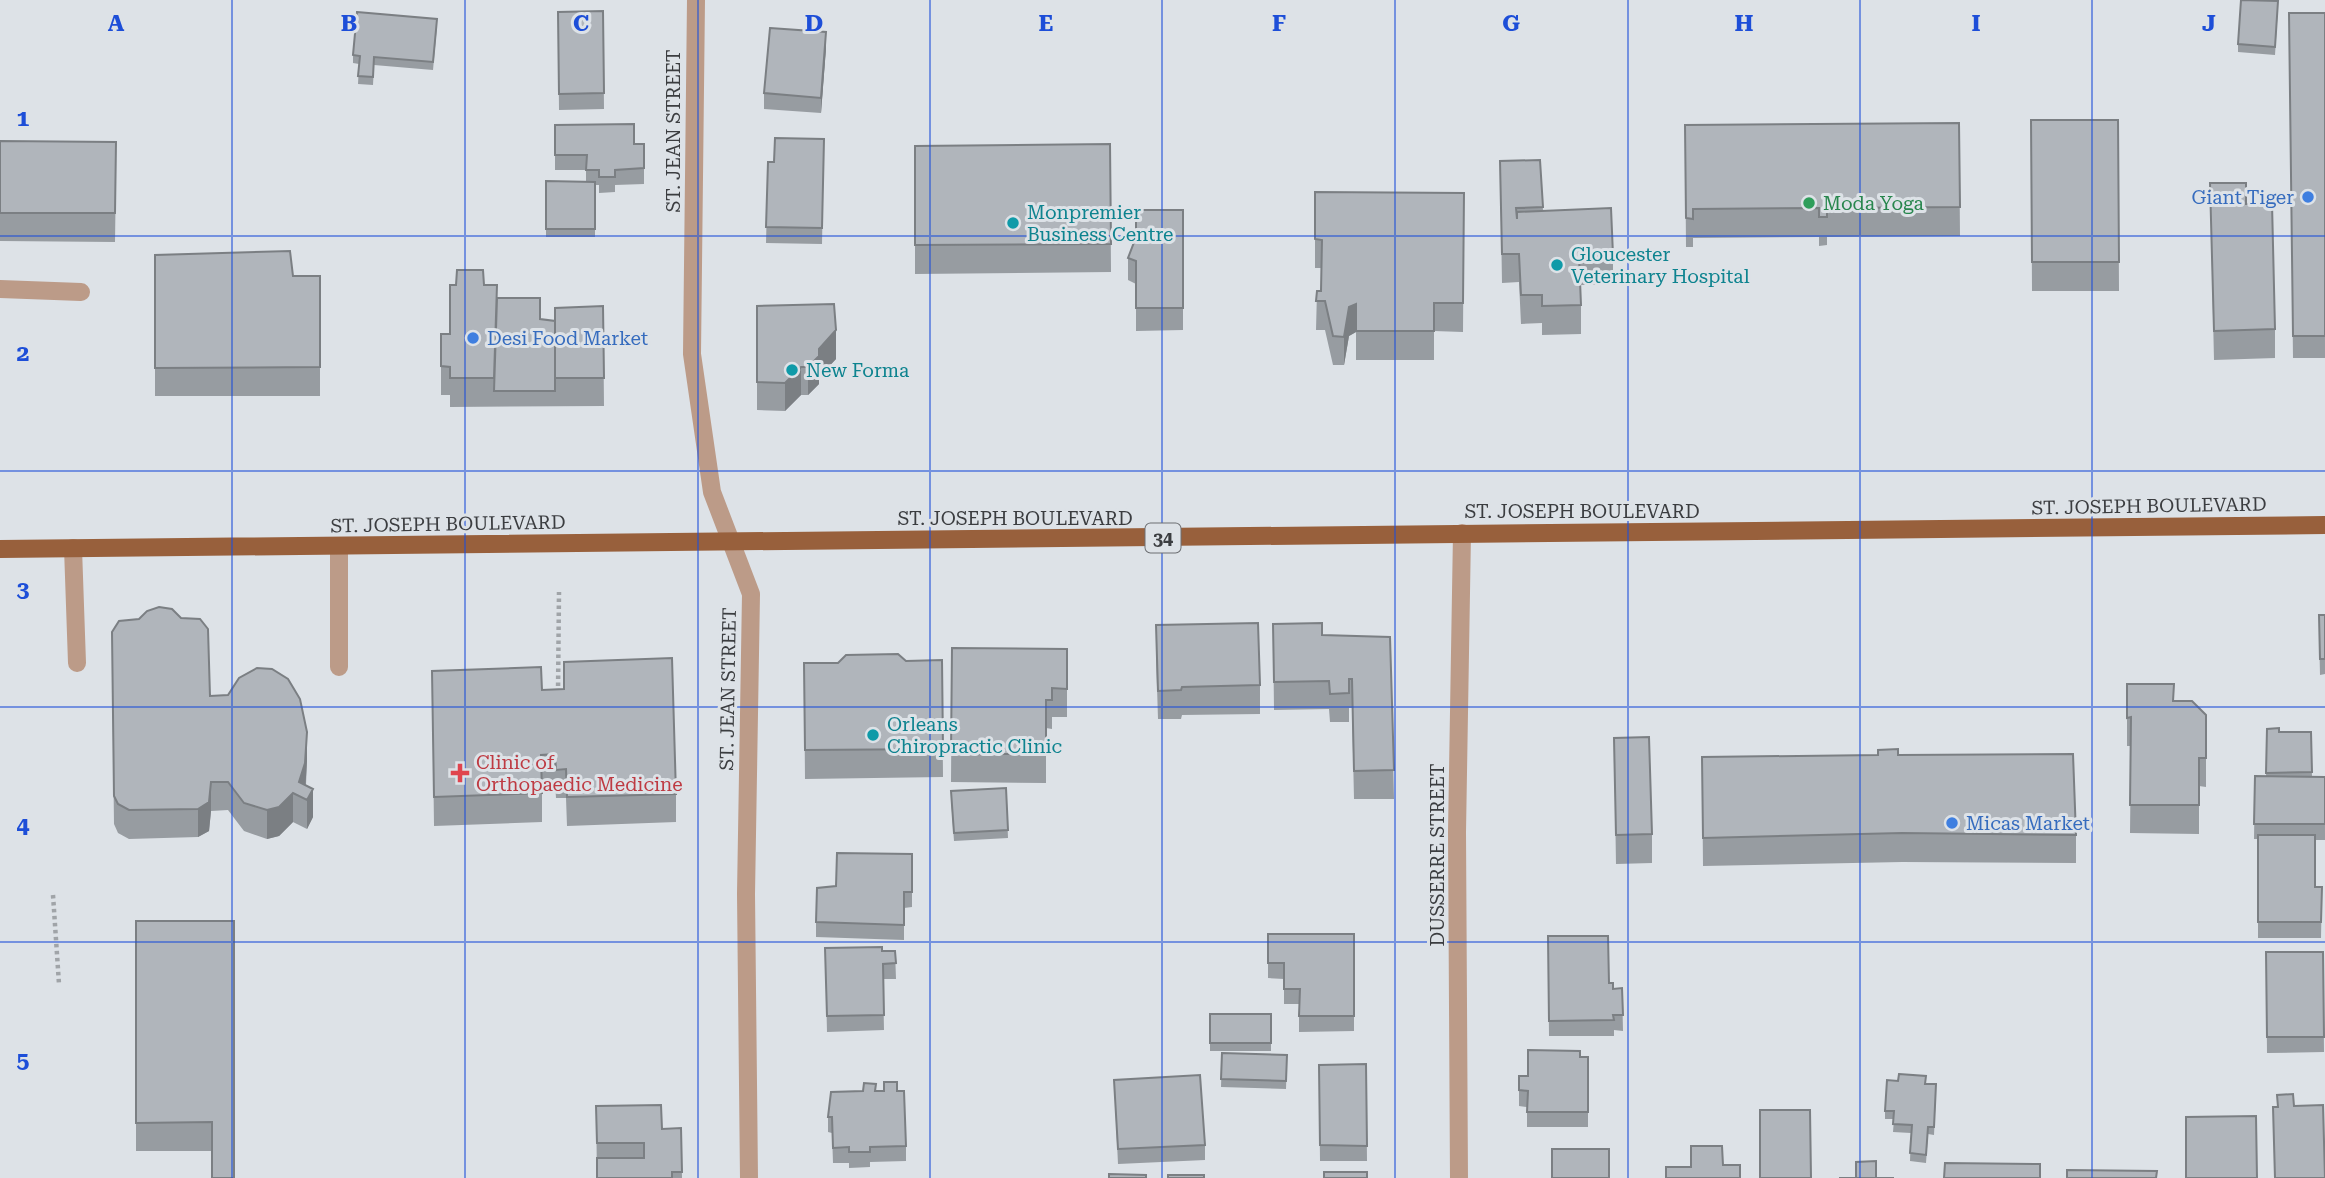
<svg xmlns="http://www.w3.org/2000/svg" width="2325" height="1178" viewBox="0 0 2325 1178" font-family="'Roboto Serif',serif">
<rect width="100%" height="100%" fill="#dde2e7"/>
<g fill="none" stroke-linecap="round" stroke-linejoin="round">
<path stroke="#a0a4a8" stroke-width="4.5" stroke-dasharray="3.5 3.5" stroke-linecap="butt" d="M558,693l1,-101
M53,895l6,89"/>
<path stroke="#bc9b88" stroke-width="18" d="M0,289l81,3
M73,548l4,115
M339,667v-121"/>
<path stroke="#bc9b88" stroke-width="18" d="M696,0l-4,354 20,138 39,102 -5,300 3,284
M1459,1178l-2,-346 5,-299"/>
<path stroke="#98603c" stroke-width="18" d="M0,549l2325,-24"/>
</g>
<path fill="#979ca1" d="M2278,8l-3,47 -37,-3v-8z
M603,11l1,98 -45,1 -1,-98z
M2289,13h36v345h-32z
M437,26l-4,44 -59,-5 -1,20 -15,-1 1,-20 -6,-1v-8z
M826,48l-5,65 -57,-4v-16z
M2031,120h87l1,171h-87z
M1959,123l1,113 -133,1v8l-8,1v-9l-126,1v9h-7l-1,-122z
M555,125l79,19h10v40l-29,1v7l-16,1v-8h-4v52h-49v-56l40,1v-12h-31z
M824,139l-2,105 -56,-1 2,-81h6z
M0,141l116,30 -1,71 -115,-1z
M1110,144l1,128 -196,2v-128z
M1540,160l3,51 70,44v29l-32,1v49l-39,1v-12l-21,1 -2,-42 -17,1 -2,-122z
M2210,183l36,21 29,125v29l-61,2z
M1315,192l149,1 -1,139 -29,-1v29h-78v-28l-7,4 -5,29h-11l-8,-35h-9l1,-39h4l1,-23h-7z
M1183,210v120l-47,1v-47l-8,-4v-22z
M155,255l138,21h27v120h-165z
M484,285l13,13 43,21 15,2 48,-15 1,100 -154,1v-12h-9v-61h9z
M757,306l79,53 -17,18v7l-11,11h-7l-16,16 -28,-1z
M2325,615v59l-5,1 -1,-45z
M1273,624l49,11 68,2 4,162h-40l-2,-91h-3v14h-19l-1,-13 -55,1z
M952,648l115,1v68h-15v12l-6,-1v55l-95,-1z
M1156,654l104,31v29l-78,1 -1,4h-23z
M112,660l98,36 18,-1 79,66 -1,24 7,32 -6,12 -14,-7 -14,14 -12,3 -23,-8 -16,-21 -17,1 -2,20 -11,6 -69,2 -11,-6 -4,-9z
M942,660l1,117 -138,2 -1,-116z
M564,662l112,132v28l-109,4 -1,-28h-10l-1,-15h-13v39l-108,4 -2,-155 110,19 22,-1z
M2127,684l47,17 32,14v72l-7,-1v48l-69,-1 1,-87h-4z
M2267,729l12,3h32l1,45h13v63h-10v47h7l-1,51h-63v-99h-4l1,-63 11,1z
M1614,738l38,96v29l-36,1z
M1898,755l178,80v28l-174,-1 -199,4 -1,-109z
M1006,788l2,50 -54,3 -3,-42z
M912,854v53l-8,1v32l-88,-3v-15l20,-36z
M136,921h98l-22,230h-76z
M1268,934h86v97l-55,1v-28h-15v-25l-16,-1z
M1548,936l61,47 4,6 9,-1 1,43 -9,-1v6h-65z
M825,948l70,3 1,28h-13l1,51 -57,2z
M2266,952h57l1,100 -57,1z
M1210,1014h61v37h-61z
M1222,1053l65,2 -1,34 -65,-2z
M1580,1057h8v70h-61v-20l-8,-1v-16l9,-14z
M1366,1064l1,97h-47l-1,-96z
M1114,1080l91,65v15l-87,4z
M1926,1084l10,8 -2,43 -6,-1 -2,29 -16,-2 1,-28 -18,-1 1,-13h-9v-8z
M876,1091h21l9,55v15l-36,1v5l-21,1v-5h-16l-1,-30 -4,-1v-15z
M596,1106l66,23 19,-1 1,50h-85z"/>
<path fill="#7b7f83" d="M826,32v16l-5,65v-15z
M1356,304v28l-7,4 -5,29v-28l5,-30z
M836,330v29l-17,18v7l-11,11v-28l11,-18z
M801,367v28l-16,16v-28z
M307,732v29l-2,31 -6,-10z
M211,782v29l-2,20 -11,6v-28z
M313,789v28l-6,12v-29z
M293,793v29l-14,14 -12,3v-29z"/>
<path fill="#b0b5bb" stroke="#7b7f83" stroke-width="2" d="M2241,0l37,1 -3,46 -37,-3z
M603,11l1,82 -45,1 -1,-82z
M357,12l80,7 -4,43 -59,-5 -1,20 -15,-1 2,-20 -7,-1z
M2289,13h36v323h-32z
M770,28l56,4 -5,66 -57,-5z
M2031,120h87l1,142h-87z
M1959,123l1,84 -133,1v9h-8v-9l-126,1v10l-7,-1 -1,-93z
M634,124v20h10v24l-29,2v7h-16v-7h-13l1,-15h-32v-30z
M775,138l49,1 -2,89 -56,-1 2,-65h6z
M0,141l116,1 -1,71h-115z
M1110,144l1,100 -196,1v-99z
M1540,160l3,47 -27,1 1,11v-7l94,-4 2,47 -34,1 2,49 -39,1v-11h-21l-2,-41h-17l-2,-93z
M546,181l49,1v47h-49z
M2210,183h36v21l26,-1 3,126 -61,2z
M1315,192l149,1 -1,110h-29v28h-78v-27l-7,3 -5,30 -11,-1 -8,-35h-9l1,-10h4l1,-51 -7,-1z
M1136,210h47v98h-47v-47l-8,-3 8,-21z
M290,251l3,25h27v91l-165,1v-113z
M457,270h26l1,15h13l-3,93h-44v-11l-9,-1v-32h9v-49h6z
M497,298h43v21l15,2v70h-61z
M834,304l2,26 -17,19v7l-11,11h-7l-16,16 -28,-1v-76z
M603,306l1,72h-49v-70z
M159,607l13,2 9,9 19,1 8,10 2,67 18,-1 11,-17 18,-10 15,1 16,10 12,20 7,33 -2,31 -6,19 14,7 -6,11 -14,-7 -14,14 -12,3 -23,-7 -16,-21h-17l-2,20 -11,7 -69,1 -11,-6 -4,-8 -2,-164 7,-11 20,-2 8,-8z
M2319,615h6v44h-5z
M1258,623l2,62 -78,2 -1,3 -23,1 -2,-66z
M1322,623v12l68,2 4,133 -40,1 -2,-92h-3v14l-19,1 -1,-13 -55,1 -1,-58z
M952,648l115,1v40l-15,-1v12h-6v54h-95z
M898,654l8,7 36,-1 1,89 -138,1 -1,-87h34l8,-8z
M672,658l4,136 -109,3 -1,-28 -10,1 -1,-16 -14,1 1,38 -108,4 -2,-126 109,-4 1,23 22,-1v-27z
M2127,684h47l-1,17h19l14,14v43h-7v47h-69l1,-88 -4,1z
M2279,728v4h32l1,40 -46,1 1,-44z
M1649,737l3,97 -36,1 -2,-97z
M1898,749v6l175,-1 3,81 -174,-2 -199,5 -1,-81 176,-2v-5z
M2255,776l70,1v47h-71z
M1006,788l2,42 -54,3 -3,-42z
M2258,835h57v52h7l-1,35h-63z
M837,853l75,1v38h-8v33l-88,-3 1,-34 19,-2z
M136,921h98v257h-22v-56l-76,1z
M1268,934h86v82h-55l1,-27h-16v-26h-16z
M1548,936h60l1,47h4v6l9,-1 1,27h-10l1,5 -65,1z
M882,947v4h13l1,12 -13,1 1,51 -57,1 -2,-68z
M2266,952h57l1,85h-57z
M1210,1014h61v29h-61z
M1528,1050l52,1v6h8v55h-61l1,-21 -9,-1v-14h9z
M1222,1053l65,2 -1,26 -65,-2z
M1366,1064l1,82 -47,-1 -1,-80z
M1899,1074l27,2 -1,8h11l-2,43h-6l-2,28 -16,-2 2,-28 -19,-1 1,-13h-9l2,-31 11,1z
M1200,1075l5,70 -87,4 -4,-69z
M884,1082h13v9h7l2,55 -36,1v5h-21v-5l-16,1 -1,-31h-4l3,-25 32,-1 1,-8 12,1 -1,7h9z
M2293,1094l1,12 29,-1 2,73h-50l-2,-71h5l-1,-12z
M661,1105l1,24 19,-1 1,44h-10v6h-75v-20h47v-15h-47l-1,-37z
M1760,1110h50l1,68h-51z
M2256,1116l1,62h-71v-61z
M1691,1146h31l1,19h17v13h-74v-11h25z
M1552,1149h57v29h-57z
M1876,1161v17h18h-55h17v-16z
M1945,1163l95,1v14h-96z
M2067,1170l90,1 -1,7h-89z
M1324,1172h43v6h-43z
M1109,1174l37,1v3h-37z
M1168,1175h36v3h-36z"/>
<path fill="none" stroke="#1d4ed8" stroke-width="2" stroke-opacity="0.55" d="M232,0v1178M465,0v1178M698,0v1178M930,0v1178M1162,0v1178M1395,0v1178M1628,0v1178M1860,0v1178M2092,0v1178M0,236h2325M0,471h2325M0,707h2325M0,942h2325"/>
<g fill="#3f7fe0" stroke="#dde2e7" stroke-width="2.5">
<circle cx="2308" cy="197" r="7"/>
<circle cx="473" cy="338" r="7"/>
<circle cx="1952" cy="823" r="7"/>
</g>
<circle fill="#2e9e5b" stroke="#dde2e7" stroke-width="2.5" cx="1809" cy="203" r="7"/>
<g fill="#0f9aa8" stroke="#dde2e7" stroke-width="2.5">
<circle cx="1013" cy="223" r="7"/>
<circle cx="1557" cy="265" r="7"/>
<circle cx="792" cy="370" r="7"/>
<circle cx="873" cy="735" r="7"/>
</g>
<path fill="#e0444e" stroke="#dde2e7" stroke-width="2.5" d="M456.5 762.5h7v7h7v7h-7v7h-7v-7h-7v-7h7z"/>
<g text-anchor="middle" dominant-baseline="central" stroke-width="6" stroke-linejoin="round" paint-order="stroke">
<rect fill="#dde2e7" stroke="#6c6e72" stroke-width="2" x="1145.5" y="523.5" width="35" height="29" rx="5"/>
<g font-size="18" font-weight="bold" fill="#3b3d40">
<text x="1163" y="538">34</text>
</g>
<g font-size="19" fill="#3b3d40" stroke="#dde2e7">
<text transform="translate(673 131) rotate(-90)">ST. JEAN STREET</text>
<text transform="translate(2149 506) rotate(-1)">ST. JOSEPH BOULEVARD</text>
<text x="1582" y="511">ST. JOSEPH BOULEVARD</text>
<text x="1015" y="518">ST. JOSEPH BOULEVARD</text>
<text transform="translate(448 524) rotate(-1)">ST. JOSEPH BOULEVARD</text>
<text transform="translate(728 689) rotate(-89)">ST. JEAN STREET</text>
<text transform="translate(1437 855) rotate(-90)">DUSSERRE STREET</text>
</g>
<g font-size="19" fill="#366cbe" stroke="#dde2e7" text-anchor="start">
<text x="2294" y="197" text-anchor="end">Giant Tiger</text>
<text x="487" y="338">Desi Food Market</text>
<text x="1966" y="823">Micas Market</text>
</g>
<g font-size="19" fill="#27864d" stroke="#dde2e7" text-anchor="start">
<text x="1823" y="203">Moda Yoga</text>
</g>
<g font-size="19" fill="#0d838f" stroke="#dde2e7" text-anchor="start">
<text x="1027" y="212">Monpremier<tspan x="1027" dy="22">Business Centre</tspan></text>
<text x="1571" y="254">Gloucester<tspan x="1571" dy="22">Veterinary Hospital</tspan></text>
<text x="806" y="370">New Forma</text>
<text x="887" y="724">Orleans<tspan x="887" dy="22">Chiropractic Clinic</tspan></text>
</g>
<g font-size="19" fill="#be3a42" stroke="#dde2e7" text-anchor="start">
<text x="476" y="762">Clinic of<tspan x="476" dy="22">Orthopaedic Medicine</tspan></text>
</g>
</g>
<g font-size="23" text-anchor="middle" font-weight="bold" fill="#1d4ed8" stroke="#dde2e7" stroke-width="6" stroke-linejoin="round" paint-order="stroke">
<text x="116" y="31">A</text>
<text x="349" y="31">B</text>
<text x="581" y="31">C</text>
<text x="814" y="31">D</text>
<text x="1046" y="31">E</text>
<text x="1279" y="31">F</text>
<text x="1511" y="31">G</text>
<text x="1744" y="31">H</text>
<text x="1976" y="31">I</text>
<text x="2209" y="31">J</text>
<text x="23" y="126">1</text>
<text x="23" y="361">2</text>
<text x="23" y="597">3</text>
<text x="23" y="833">4</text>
<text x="23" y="1068">5</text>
</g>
</svg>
